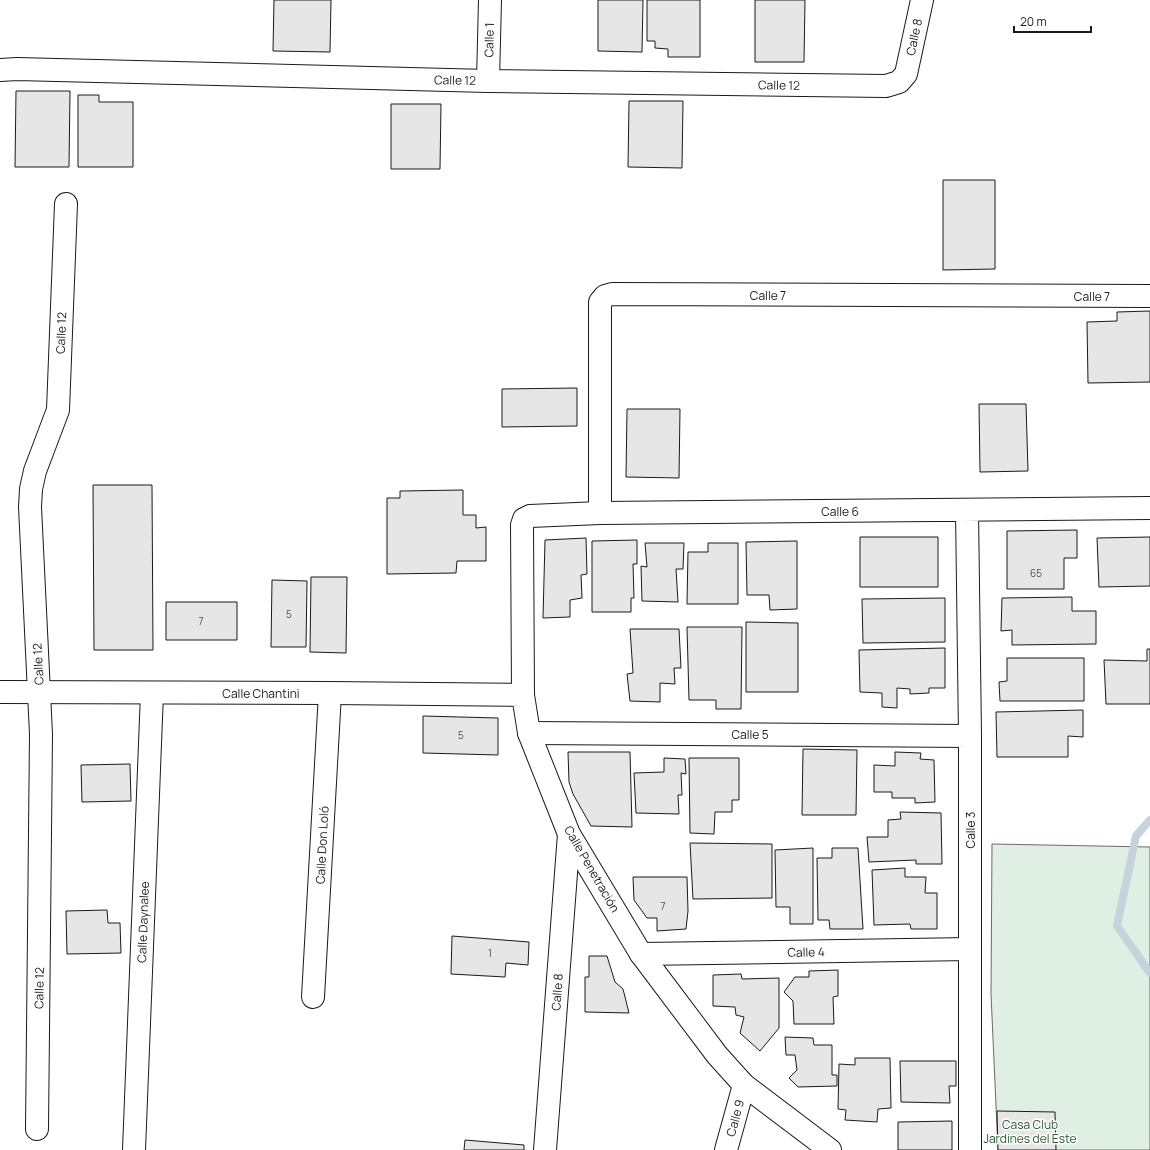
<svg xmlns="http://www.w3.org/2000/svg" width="1150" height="1150" viewBox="0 0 1150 1150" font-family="Manrope,sans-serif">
<rect width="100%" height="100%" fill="#fff"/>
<path fill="#e0efe3" stroke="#6a6a6a" d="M992,844l158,3v303h-152l-7,-156z"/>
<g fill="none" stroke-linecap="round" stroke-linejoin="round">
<path stroke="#c6d2dc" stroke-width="8" d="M1150,820l-14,16 -19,90 33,47"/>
</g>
<path fill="#e6e6e6" stroke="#1a1a1a" d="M274,0h57l-1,52 -57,-1z
M598,0h45l-1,52 -44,-1z
M647,0h53v57h-32v-8l-13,-1v-7h-8z
M755,0h50l-1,62h-49z
M16,91h54l-1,76h-54z
M78,95h21v7h34v65h-55z
M629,101h54l-1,67 -54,-1z
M391,104h50l-1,65h-49z
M943,180h52v89l-52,1z
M1150,311v71l-62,1 -1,-61 30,-1v-9z
M577,388v38l-75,1v-38z
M979,404h47l2,67 -48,1z
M627,409h53l-1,69 -53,-1z
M93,485h59l1,165h-59z
M463,490v25h13v13l10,-1v34h-29l-1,12 -69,1v-76h13v-7z
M1077,530v28h-13v31h-57v-58z
M860,537h78v50h-78z
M1150,537v49l-51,1 -2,-49z
M586,538l1,36 -6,1 1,23 -12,2v17l-27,1 2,-78z
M637,540v24h-4l1,34h-3v14h-39v-71z
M797,541v68l-27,1 -1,-15h-22l-1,-53z
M645,543h39l-1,26h-7l2,33 -36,-1 -1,-35 6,1z
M708,543h30v61h-51l1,-52h20z
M311,577h36l-1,76 -36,-1z
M272,580l35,1 -1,66h-35z
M1072,597v14h24v33l-84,1v-15l-11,1 1,-33z
M945,598v44l-82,1 -1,-44z
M166,602h71v38h-71z
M746,622l52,1v69h-52z
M687,627h55l-1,82h-25v-9h-27z
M630,629h49l2,39h-7l1,16 -15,-1v19l-30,-1 -3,-27 6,-1z
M945,648v40h-16v5l-19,1v-5l-13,-1v20l-15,-1v-14l-22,-1 -1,-42z
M1147,649h3v55h-44l-2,-44 43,1z
M1007,658h77v43h-84l-1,-19 8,-1z
M1083,710v27l-15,-1v21h-71l-1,-45z
M423,716l75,2v37l-75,-2z
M803,749l54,1 -1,65h-54z
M568,752h62l2,75 -41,-1 -18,-32 -4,-12z
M895,752l26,1 -1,6 14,1 1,42 -20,1v-5h-23v-6h-18v-27l21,1z
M664,758l21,1 1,15 -5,-1 1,22h-4l1,19 -43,-1 -2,-40 30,-1z
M689,758h50v42h-7v12h-17l-1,22 -24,-1z
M130,764l1,37 -49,1 -1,-37z
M900,812l41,1 1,51h-26v-4l-47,2 -2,-25h21v-17l13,-1z
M690,843l82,1v54l-79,1z
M813,848v76h-23v-17h-14l-1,-57z
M832,848h26l5,81h-33l-1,-9h-11l-1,-62h15z
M905,868v9h21l-1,16h12v36h-26l-1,-5 -36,1 -2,-55z
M633,877h54l1,34 -2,18 -29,2v-13h-10l-13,-18z
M107,910l1,13h12l1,30 -54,1 -1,-43z
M452,936l77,6 -1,23 -22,-2 -1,14 -54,-3z
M589,956h18l8,26 8,7 6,24 -44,-1v-35h4z
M838,970v26l-5,1 1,27h-40l-1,-23 -9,-9 11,-15h14v-6z
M741,974l1,5 37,-1v50l-19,23 -20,-18 4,-16 -8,-2 -1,-8 -22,-1v-31z
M785,1037l28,1 1,7h18v30h5v11l-39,1 -9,-9 8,-8 -2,-15h-9z
M855,1058h35l1,50 -13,1 -1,13 -32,-2 1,-10 -8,-1 1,-45 16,1z
M900,1061h56v25h-7l1,17 -49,-1z
M997,1111l58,1 1,38h-58z
M952,1121v29h-54v-28z
M465,1140l59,5v5h-60z"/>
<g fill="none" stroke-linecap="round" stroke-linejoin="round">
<g stroke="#1a1a1a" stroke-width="24">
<path id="minor" d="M0,70l17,-1 471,12 398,5 13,-4 7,-8 16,-74
M488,81l2,-81
M967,510l3,226v414
M600,513v-211l5,-6 7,-2 538,2
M523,695l-1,-170 2,-6 6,-3 70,-3 550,-5
M529,733l441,3
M641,954l329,-5
M313,997l17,-304
M37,1129l4,-395 -11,-227 1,-18 4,-18 23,-61 8,-206
M134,1150l18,-457
M545,1150l24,-316
M726,1150l18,-65"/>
</g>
<g stroke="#1a1a1a" stroke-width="24">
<path id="tertiary" d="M0,692l330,1 193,2 6,38 40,101 72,120 76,101 27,30 86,65"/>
</g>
<use href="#minor" stroke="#fff" stroke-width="22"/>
<use href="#tertiary" stroke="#fff" stroke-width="22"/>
</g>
<g text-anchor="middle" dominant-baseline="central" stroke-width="3" stroke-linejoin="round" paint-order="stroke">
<g font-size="10" fill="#4d4d4d">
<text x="1036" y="573">65</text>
<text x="289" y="614">5</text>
<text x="201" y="621">7</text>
<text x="461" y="735">5</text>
<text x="663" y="906">7</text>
<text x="490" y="953">1</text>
</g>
<g font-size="12" fill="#1a1a1a" stroke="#fff">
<text transform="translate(914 37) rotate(-78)">Calle 8</text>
<text transform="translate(489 40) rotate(-89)">Calle 1</text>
<text transform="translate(455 80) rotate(1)">Calle 12</text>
<text transform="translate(779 85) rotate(1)">Calle 12</text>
<text x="768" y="295">Calle 7</text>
<text x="1092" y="296">Calle 7</text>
<text transform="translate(61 333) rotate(-88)">Calle 12</text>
<text x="840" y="511">Calle 6</text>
<text transform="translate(38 664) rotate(-93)">Calle 12</text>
<text x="261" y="693">Calle Chantini</text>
<text x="750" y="734">Calle 5</text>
<text transform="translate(970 830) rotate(-90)">Calle 3</text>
<text transform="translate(322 845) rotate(-87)">Calle Don Loló</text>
<text transform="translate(592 869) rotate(60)">Calle Penetración</text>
<text transform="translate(143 922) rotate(-88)">Calle Daynalee</text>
<text transform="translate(806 952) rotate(-1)">Calle 4</text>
<text transform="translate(39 988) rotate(-89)">Calle 12</text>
<text transform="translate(557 992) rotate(-86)">Calle 8</text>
<text transform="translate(735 1118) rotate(-75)">Calle 9</text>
</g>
<g font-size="12" fill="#2b5a34" stroke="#fff">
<text x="1030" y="1124">Casa Club<tspan x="1030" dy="14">Jardines del Este</tspan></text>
</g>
</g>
<path d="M1014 26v6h77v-6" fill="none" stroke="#1a1a1a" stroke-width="2"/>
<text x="1020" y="26" font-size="12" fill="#1a1a1a" stroke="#ffffff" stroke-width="3" paint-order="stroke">20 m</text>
</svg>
